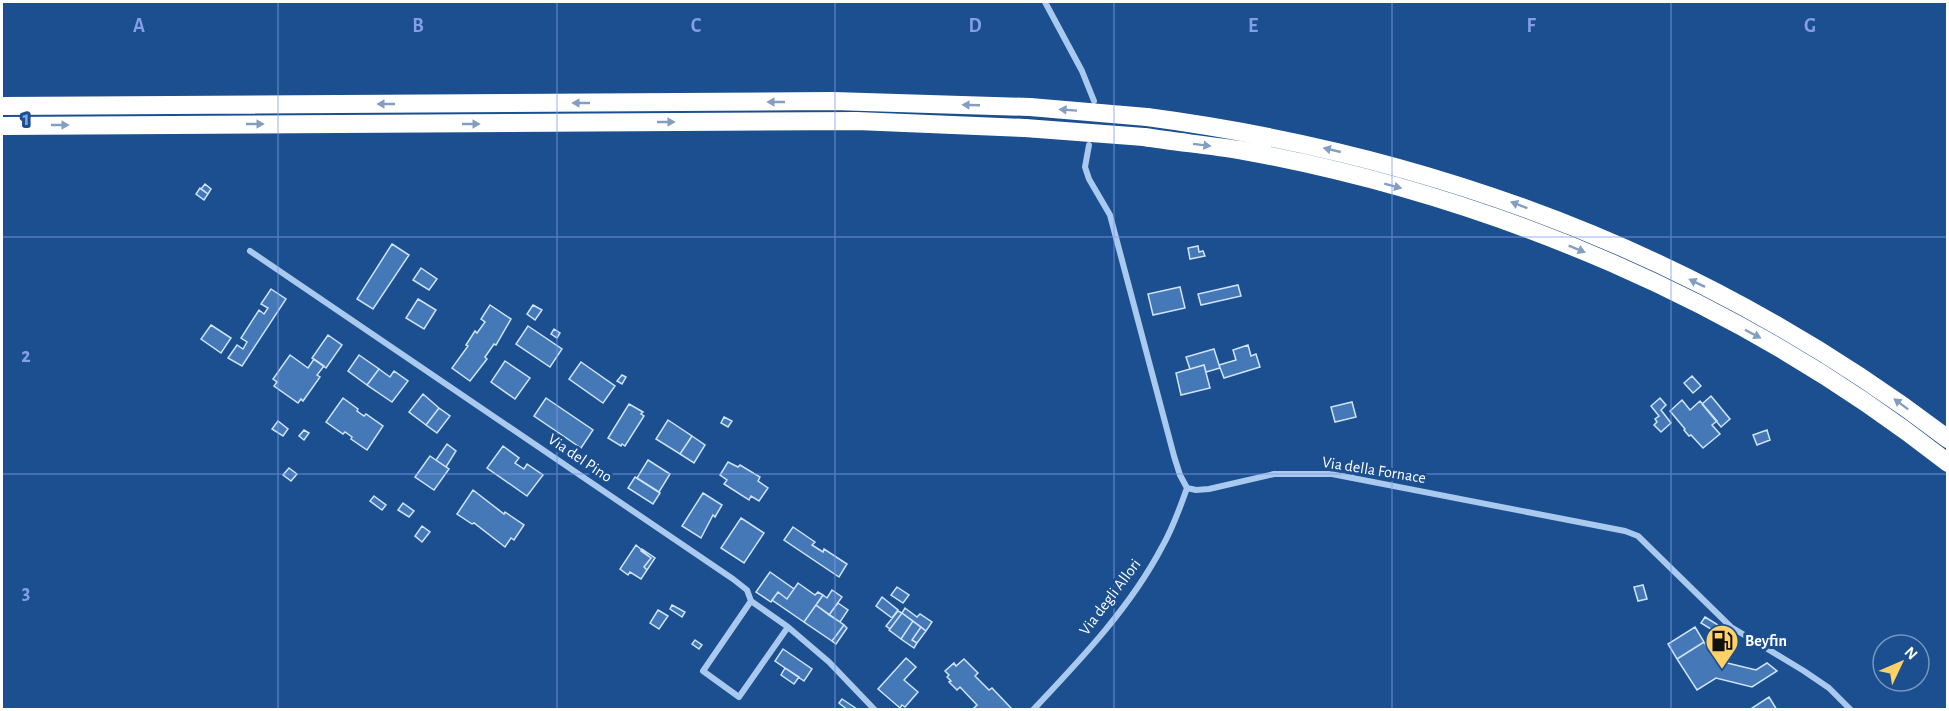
<svg xmlns="http://www.w3.org/2000/svg" width="1949" height="711" viewBox="0 0 1949 711" font-family="'Alegreya Sans',sans-serif">
<rect width="100%" height="100%" fill="#1b4f8f"/>
<path fill="#4478b7" stroke="#cfe3fa" stroke-width="1.5" d="M205,184l6,5 -3,5 -7,-5z
M200,188l8,6 -4,6 -8,-6z
M392,244l17,11 -36,54 -16,-10z
M1198,246l1,6 4,-1 2,5 -15,3 -2,-11z
M421,268l16,11 -8,11 -16,-10z
M1238,285l3,11 -40,9 -3,-11z
M1180,287l5,21 -32,7 -5,-21z
M271,289l15,10 -44,67 -14,-8 9,-13 6,4 4,-7 -6,-4 18,-28 5,4 4,-6 -7,-4z
M418,299l18,11 -12,19 -18,-11z
M490,305l21,14 -15,26 -2,-1 -9,13 2,2 -17,22 -18,-13 16,-22 -2,-1 9,-14 2,2 8,-11 -4,-3z
M533,305l9,5 -7,10 -8,-6z
M211,325l20,13 -10,15 -20,-14z
M528,326l34,23 -12,18 -34,-23z
M554,329l6,4 -3,5 -6,-4z
M328,335l14,10 -16,23 -14,-10z
M1248,345l3,11 5,-2 4,13 -36,11 -5,-13 17,-5 -3,-10z
M1214,349l6,19 -14,4 -2,-7 -14,4 -4,-12z
M290,355l18,13 6,-9 10,7 -7,9 3,2 -17,24 -2,-2 -3,4 -24,-17 3,-4 -4,-3z
M359,355l20,14 -12,16 -19,-14z
M505,361l25,17 -15,21 -24,-17z
M581,362l34,24 -12,17 -34,-24z
M1204,365l6,23 -29,7 -5,-22z
M379,369l11,8 4,-6 14,10 -16,21 -25,-17z
M622,375l4,2 -4,7 -5,-3z
M1692,376l9,10 -8,7 -9,-10z
M423,394l16,14 -13,17 -17,-13z
M1711,396l19,23 -9,8 -19,-23z
M343,398l15,11 -1,2 7,5 2,-2 17,12 -16,24 -16,-11 1,-2 -7,-5 -2,2 -17,-12z
M546,398l47,32 -12,18 -47,-32z
M1660,398l6,7 -5,5 10,13 -10,9 -7,-7 3,-3 -2,-3 4,-3 -8,-10z
M1682,400l8,10 10,-9 17,20 -5,4 8,9 -17,14 -12,-13 -2,1 -5,-6 1,-1 -15,-18z
M1352,402l4,15 -21,5 -4,-15z
M629,404l14,8 -2,2 3,2 -19,30 -3,-2 -1,2 -13,-8z
M439,408l11,8 -13,17 -11,-8z
M724,417l8,4 -4,6 -7,-4z
M668,420l24,16 -12,18 -24,-15z
M278,421l10,8 -5,7 -11,-7z
M304,430l5,3 -5,7 -5,-4z
M1767,430l3,10 -13,5 -4,-10z
M692,436l13,9 -11,18 -14,-9z
M447,444l9,7 -10,16 -10,-7z
M503,446l16,12 -4,5 9,6 3,-5 16,11 -16,21 -40,-28z
M430,456l19,13 -15,21 -19,-13z
M648,460l22,14 -11,18 -22,-14z
M728,462l10,5 2,-2 20,12 -2,4 10,7 -9,13 -8,-5 -2,4 -25,-16 3,-4 -7,-5z
M289,468l8,6 -6,7 -8,-6z
M635,477l25,16 -7,11 -25,-16z
M473,490l31,24 1,-2 19,13 -10,15 -3,-2 -6,9 -31,-24 -2,1 -15,-10z
M703,493l19,12 -7,12 -2,-2 -12,23 -19,-12z
M374,496l12,9 -4,5 -12,-9z
M403,503l11,8 -5,6 -11,-7z
M741,518l23,15 -20,30 -23,-15z
M422,526l8,6 -8,10 -7,-6z
M793,527l22,15 -3,3 11,7 1,-3 23,15 -8,13 -55,-37z
M636,545l15,13 -7,9 3,3 -6,9 -11,-7 -2,3 -8,-6z
M642,549l13,9 -8,12 -3,-3 7,-9 -10,-7z
M770,572l24,17 -7,10 -9,-7 -7,10 -15,-10z
M798,583l17,12 3,-3 5,3 -19,27 -32,-22 6,-8 9,7z
M1643,585l4,14 -9,2 -4,-14z
M897,587l12,8 -6,8 -12,-8z
M832,590l10,7 -13,18 -13,-10 7,-10 4,3z
M882,597l16,13 -6,8 -16,-12z
M838,603l10,7 -8,12 -11,-7z
M672,605l13,7 -3,5 -12,-8z
M816,605l28,20 -12,16 -28,-19z
M905,608l12,9 3,-3 12,8 -6,9 -24,-18z
M658,610l10,6 -9,13 -9,-6z
M898,611l4,2 -12,16 -4,-3z
M902,613l11,8 -12,18 -12,-9z
M1705,617l13,8 -4,6 -13,-8z
M913,621l8,6 -9,13 5,3 -3,5 -13,-9z
M844,625l3,3 -11,16 -4,-3z
M921,627l5,4 -9,12 -5,-3z
M1695,627l9,15 -27,17 -9,-15z
M695,640l7,5 -3,4 -7,-5z
M1704,642l11,18 41,10 11,-7 10,8 -25,16 -36,-9 -19,12 -20,-31z
M783,649l29,20 -8,12 -29,-20z
M906,658l10,9 -12,13 14,12 -13,15 -3,-2 -2,3 -22,-19z
M964,659l14,14 -3,3 14,14 3,-2 19,20 -2,2h-33l-2,-2 3,-3 -17,-18 -3,3 -8,-8 2,-1 -4,-4 2,-2 -4,-4 9,-8 2,3z
M785,668l14,9 -5,7 -13,-9z
M1769,697l8,13h-28z
M842,699l15,10 -1,1h-8l-8,-6 -1,-1z"/>
<g fill="none" stroke-linecap="round" stroke-linejoin="round">
<path stroke="#a9c9ee" stroke-width="6" d="M1045,2l37,69 12,30
M1089,145l-4,22 4,12 21,36 64,241 6,19 7,13 9,2 13,-1 65,-15h58l293,57 13,5 93,91 73,44 25,17 22,22
M250,251l483,328 14,11 4,11 37,26 41,35 46,48
M751,601l-48,70 36,26 49,-70
M1033,710c47,-50 97,-102 129,-163 11,-19 18,-39 25,-59"/>
<path stroke="#fff" stroke-width="18" d="M2,106l831,-5 197,6
M1147,117c295,39 563,141 801,322
M2,126l855,-5 168,7
M1144,137c32,5 64,8 95,13 255,46 505,152 709,313"/>
<path stroke="#fff" stroke-width="18" d="M1030,107l117,10
M1025,128l119,9"/>
</g>
<defs><path id="oneway-solid" d="M-6-.8H1V-3.2L6.5 0L1 3.2V.8H-6Z" transform="scale(1.5)"/></defs>
<g fill="#829ec1">
<use href="#oneway-solid" transform="translate(776 102) rotate(180)"/>
<use href="#oneway-solid" transform="translate(581 103) rotate(180)"/>
<use href="#oneway-solid" transform="translate(386 104) rotate(180)"/>
<use href="#oneway-solid" transform="translate(971 105) rotate(-178)"/>
<use href="#oneway-solid" transform="translate(1068 110) rotate(-176)"/>
<use href="#oneway-solid" transform="translate(666 122)"/>
<use href="#oneway-solid" transform="translate(255 124)"/>
<use href="#oneway-solid" transform="translate(471 124)"/>
<use href="#oneway-solid" transform="translate(60 125)"/>
<use href="#oneway-solid" transform="translate(1202 145) rotate(7)"/>
<use href="#oneway-solid" transform="translate(1332 150) rotate(-167)"/>
<use href="#oneway-solid" transform="translate(1393 186) rotate(15)"/>
<use href="#oneway-solid" transform="translate(1519 205) rotate(-159)"/>
<use href="#oneway-solid" transform="translate(1577 249) rotate(22)"/>
<use href="#oneway-solid" transform="translate(1697 283) rotate(-154)"/>
<use href="#oneway-solid" transform="translate(1753 334) rotate(28)"/>
<use href="#oneway-solid" transform="translate(1901 404) rotate(-143)"/>
</g>
<path fill="none" stroke="#839eea" stroke-width="1.5" stroke-opacity="0.55" d="M278,2v708M557,2v708M835,2v708M1114,2v708M1392,2v708M1671,2v708M2,237h1946M2,474h1946"/>
<defs>
<g id="fuel-pin" transform="scale(1.725)"><path d="M0 17L-7.5 6A9.5 9.5 0 1 1 7.5 6Z" fill="#ffd166" stroke="#1b4f8f"/><path d="M-5.5-6h7V0h2V4h1.3V-2.5L3-4.5l.8-.8L6-3V5H2.5V1h-1V6h-7ZM-4.2-4.7v3.2H.2V-4.7Z" fill="#111"/></g>
</defs>
<g fill-rule="evenodd">
<use href="#fuel-pin" x="1722" y="641"/>
</g>
<g text-anchor="middle" dominant-baseline="central" stroke-width="6" stroke-linejoin="round" paint-order="stroke">
<g font-size="16" fill="#fff" stroke="#1b4f8f">
<text transform="translate(580 458) rotate(34)">Via del Pino</text>
<text transform="translate(1374 470) rotate(9)">Via della Fornace</text>
<text transform="translate(1110 597) rotate(-53)">Via degli Allori</text>
</g>
<g font-size="16" font-weight="bold" fill="#fff" stroke="#1b4f8f" text-anchor="start">
<text x="1745" y="641">Beyfin</text>
</g>
</g>
<g font-size="20" text-anchor="middle" font-weight="bold" fill="#839eea" stroke="#1b4f8f" stroke-width="6" stroke-linejoin="round" paint-order="stroke">
<text x="139" y="32">A</text>
<text x="418" y="32">B</text>
<text x="696" y="32">C</text>
<text x="975" y="32">D</text>
<text x="1253" y="32">E</text>
<text x="1531" y="32">F</text>
<text x="1810" y="32">G</text>
<text x="26" y="125">1</text>
<text x="26" y="362">2</text>
<text x="26" y="599">3</text>
</g>
<rect width="1949" height="711" fill="none" stroke="#ffffff" stroke-width="6"/>
<g transform="translate(1901 663) rotate(46)"><circle r="28" fill="#1b4f8f" stroke="#7695bc" stroke-width="1.5"/>
<path d="M0-4.5L10 22L0 15L-10 22Z" fill="#ffd166"/>
<text y="-9" font-size="16" font-weight="bold" text-anchor="middle" fill="#ffffff">N</text>
</g>
</svg>
